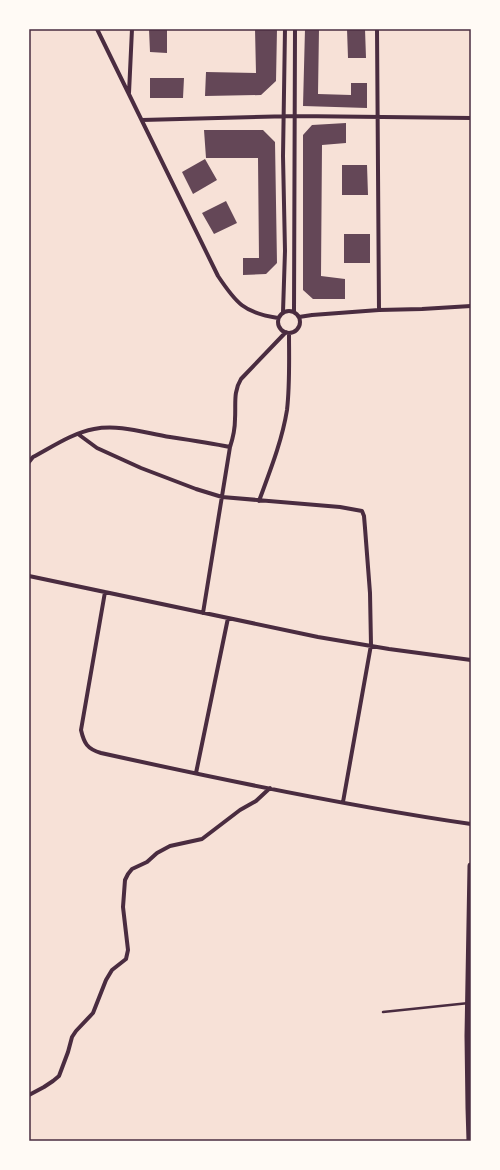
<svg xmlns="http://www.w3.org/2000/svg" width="500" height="1170" viewBox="0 0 500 1170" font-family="'Space Grotesk',sans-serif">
<rect width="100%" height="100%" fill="#f7e1d7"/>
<path fill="#644757" d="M149,29h18v24l-17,-1z
M255,29h22l-1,52 -15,14 -56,1 1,-24 50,1z
M305,29h14l-1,65 33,1v-12h16v25l-64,-2z
M347,29h18l1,29h-18z
M150,78h34l-1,20h-33z
M346,123v20l-24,2 -1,131 24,3v20h-32l-10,-9v-155l9,-10z
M204,130h59l12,12 2,121 -11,11 -23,1v-17h16l-1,-100h-52z
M205,159l12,21 -24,14 -11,-22z
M342,165h25l1,30h-26z
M226,201l11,22 -23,11 -12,-21z
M344,234h26v29h-26z"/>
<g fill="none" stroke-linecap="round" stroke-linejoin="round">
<path stroke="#4a2c40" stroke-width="2.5" d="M383,1012l86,-9"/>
<path stroke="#4a2c40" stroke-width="4" d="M97,29l121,247c18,27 26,37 60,42
M377,29l2,281
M129,93l3,-64
M142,120l153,-4 176,2
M278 322a11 11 0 1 1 22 0a11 11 0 1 1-22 0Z
M283,312l2,-61 -2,-95 2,-127
M294,312l1,-283
M299,317l13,-2 67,-5 43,-1 49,-3
M78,434l19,14 44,20 55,21 26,8 118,10 22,4 2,5 1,12 5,65 1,52 -28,157
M29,462l4,-5c19,-10 39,-24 61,-28 25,-5 51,4 76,8 20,3 40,6 60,10 3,-9 5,-18 5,-28 1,-15 -2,-27 6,-40l45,-47
M259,501c11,-30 23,-60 28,-91 3,-26 2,-52 2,-77
M29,576l289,61 71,12 82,11
M105,592l-24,138c3,13 6,19 20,23 122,27 246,53 370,71
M203,613l27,-166
M196,773l32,-155
M29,1095l15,-8 9,-6 6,-5 9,-24 4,-15 4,-6 17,-18 13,-33 6,-10 14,-11 2,-9 -5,-43 2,-27 3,-6 4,-5 15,-7 10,-9 13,-7 32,-7 38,-29 16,-9 14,-13"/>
<path stroke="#4a2c40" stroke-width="7" d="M470,1141l-1,-33 -1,-72 3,-170"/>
</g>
<rect width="500" height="1170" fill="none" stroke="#fffaf5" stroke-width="60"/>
<rect x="30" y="30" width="440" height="1110" fill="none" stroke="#4a2c40" stroke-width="1.5"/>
</svg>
